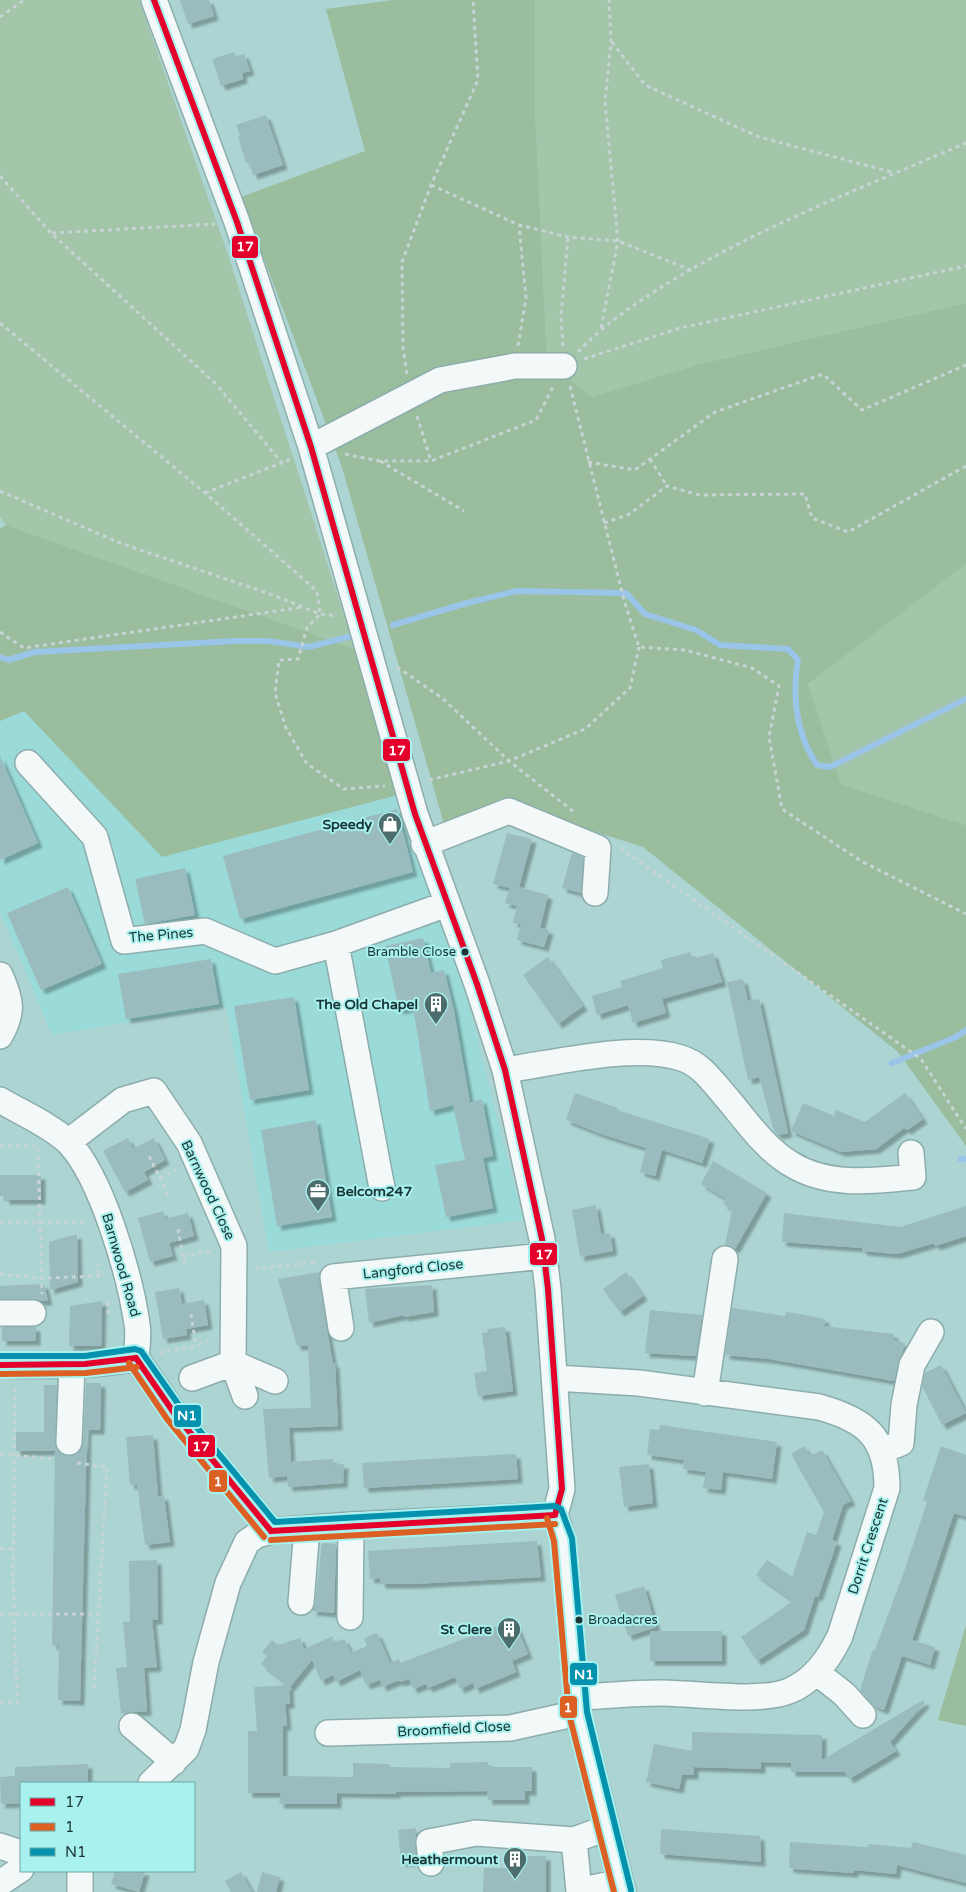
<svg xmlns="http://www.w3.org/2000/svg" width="966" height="1892" viewBox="0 0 966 1892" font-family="'Varela Round',sans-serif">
<defs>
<filter id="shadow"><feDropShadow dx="4.5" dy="4.5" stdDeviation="1" flood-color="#0004"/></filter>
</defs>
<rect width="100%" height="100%" fill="#acd4d2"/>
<path fill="#9adad8" d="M24,711l138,146 236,-62 65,187 60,238 -254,32 -43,-246 -174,29 -52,-123v-191z"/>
<path fill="#a3c5aa" d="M0,0h139l89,255 127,394 -349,-124 -6,-8z
M535,0h431v303l-270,62 -104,32 -45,-34 -12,-255z
M966,564v261l-125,-41 -33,-100z"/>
<path fill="#99bd9d" d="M393,0h142v108l12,255 45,34 104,-32 270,-62v261l-158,120 33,100 125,41v321l-68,-94 -255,-205 -135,-43 -64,20 -102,-357 -101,-270 124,-46 -39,-142z
M6,525l349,124 43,146 -236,62 -138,-146 -24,10v-192z
M966,1625v101l-28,-6z"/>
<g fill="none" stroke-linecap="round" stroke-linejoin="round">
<path stroke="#9ac5e8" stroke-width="6" d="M393,625l74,-22 50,-12 109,2 19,21 51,16 24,15 68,4 10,11c-6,36 -2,73 19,105l13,2 136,-68
M0,657l8,3 27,-8 200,-11h33l41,6 47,-12
M892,1063l64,-26 10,-7
M960,1159h6"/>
</g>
<path fill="#9abcbe" filter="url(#shadow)" d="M180,0h29l5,16 -26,8z
M234,52l2,5 8,-3 6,17 -8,2 1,6 -22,7 -9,-27z
M266,115l17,50 -30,10 -4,-13 -3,1 -8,-26 2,-1 -4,-11z
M0,756l38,87 -38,17z
M397,809l16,63 -173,47 -17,-63z
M507,833l25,6 -13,48 29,8 -8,33 9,2 -5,17 -27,-7 4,-16 -8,-1 4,-17 -12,-3 5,-15 -17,-4z
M572,853l11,4 -2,36 -19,-5z
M185,868l10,47 -50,9 -10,-45z
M68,887l34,77 -61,26 -34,-77z
M423,938l8,35 13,-3 10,41 16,92 12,-4 11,57 -10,2 10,50 -47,9 -11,-52 30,-5 -12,-55 -23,6 -17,-104 -14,3 -14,-64z
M690,952l2,7 21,-6 9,29 -60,17 4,14 -33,10 -5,-18 -31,10 -5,-19 30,-9 -2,-6 43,-13 -2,-8z
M548,957l35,49 -25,18 -35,-49z
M211,959l8,45 -93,15 -8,-45z
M743,979l5,22 11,-2 29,134 -10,2 -4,-4 -15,-54 -11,3 -21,-98z
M294,997l15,93 -59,10 -16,-94z
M575,1093l43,15 -1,2 93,29 -8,24 -40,-13 -7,26 -15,-4 6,-24 -45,-14 -35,-14z
M905,1093l18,26 -16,11 -3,-2 -28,21 -35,3 -50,-21 12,-28 31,13 2,-6 29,12z
M316,1120l16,97 -55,9 -16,-96z
M128,1138l5,11 21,-11 11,22 -21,12 4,8 -23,12 -22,-41z
M713,1161l54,32 -32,56 -10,-4 7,-35 -9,-6 3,-5 -25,-15z
M0,1175h41v25h-36v-4h-5z
M596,1205l5,29 9,-1 3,18 -33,6 -8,-47z
M966,1206v30l-31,10 -1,-3 -37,11 -35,-3v-3l-80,-6 2,-29 116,14z
M163,1211l2,8 23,-6 6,23 -25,7 4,13 -23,6 -12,-44z
M77,1234l1,48 -28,8 -1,-48z
M320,1272l-1,7 8,51 6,34 2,-1 3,63 -49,2 2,34 42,-3v6l11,-1 -1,19 -55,4 -1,-11 -18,2 -6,-69 48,-1 -3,-63 -11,1 -19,-67z
M626,1272l17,24 -23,16 -17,-23z
M44,1284l4,17 -48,-2v-13z
M432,1285l2,27 -30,5v-2l-35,8 -4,-34z
M179,1288l3,16 22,-4 4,25 -22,4 1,6 -24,4 -8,-47z
M102,1301l-1,45h-32l1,-40z
M732,1308l53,8 1,-4 19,3 20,4 -1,7 70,8 -1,6 12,3 -11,38 -125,-22 -44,-4z
M650,1310l52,5 -6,41 -51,-3z
M2,1327h34v14h-34z
M505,1327l8,64 -35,5 -4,-23 13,-2 -5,-38 6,-1 -1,-3z
M941,1365l25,48 -24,12 -20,-39 3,-13z
M86,1383h15l-1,47h-13l-7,271 -22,-1 1,-55h-7l3,-194h-39v-19h28v-47h13l-1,63 6,6 7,2 7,-2 5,-5 2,-6z
M660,1425l117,17 -5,37 -49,-7 -2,18 -18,-2 3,-16 -23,-3 1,-9 -37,-5 3,-26 9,1z
M153,1435l5,61h6l6,46 -25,3 -8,-61 -7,1 -4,-48z
M804,1446l6,10 12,-6 29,51 -8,4 -11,35 5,2 -19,55 -3,-1 -11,34 -47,31 -16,-24 52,-36 -37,-26 11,-15 25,17 15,-45 9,3 8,-23 -33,-58z
M941,1446l25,9v62l-12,-4 -42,127 23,7 -5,18 -28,-9 -18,54 -10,-4 -14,-16 13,-41 2,1 31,-84 21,-64 -4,-2z
M516,1454l2,25 -154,9 -2,-25z
M649,1464l4,39 -29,4 -5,-40z
M537,1541l4,36 -128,7h-32l-1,-6 -10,1 -2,-28z
M322,1543l14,1 -2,69 -22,-2 3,-8z
M157,1560l1,60h-6l5,47 -13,1 3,43 -26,2 -5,-45 11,-1 -4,-45h7l-1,-61z
M644,1586l12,41 -28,9 -13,-41z
M514,1620l14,34 -16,7 4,11 -41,17 -2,-6 -13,6 -5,-12 -27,11 -2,-4 -13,5 -4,-10 -9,3 -1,-2 -17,7 -2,-7 -14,5 -6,-15 -24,12 -3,-7 -12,6 -9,-21 -22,27 -1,-1 1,18h-5l2,22h-4v50l70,1v-14l36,1v3l61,1v-5l38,-1v5h44v24h-7v9h-37l-1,-9 -91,1v2l-59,-1v11h-58l2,-11h-33v-62h9l-3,-44 34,-2 -27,-21 6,-8 -5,-4 10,-12 6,5 22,-7 4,11 29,-13 -1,8 12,-5 7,14 16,-7 -3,-8 13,-5 13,30 9,-4 1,4z
M650,1631h72v30h-72z
M923,1700l2,3 -35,39 6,9 -47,28 -4,-7h-54v-9l-30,-1v7l-67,-2v8h-12l-3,14 -33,-7 8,-38 38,7v-19l130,3v25z
M88,1764v19h-67v20l-20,1 -1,-27 15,-1v-9z
M416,1828v33l-15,1 -3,-32z
M661,1829l99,7 1,26 -101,-8z
M790,1842l78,5 1,-3 42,4 2,-6 53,13v28l-69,-18 -1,9 -42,-4v3l-58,-4 -7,-1z
M511,1856h35v36h-63l1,-24h27z
M115,1871h30l-6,21 -28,-8z
M241,1872l11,20h-21l-6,-11z
M262,1872l18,5 -4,15h-19z"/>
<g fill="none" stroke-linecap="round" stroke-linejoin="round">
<g stroke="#8dadac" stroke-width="28">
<path id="minor" d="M154,0l83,222 74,225 104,367 62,170 28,86 37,169 6,50 14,200 -7,26 8,24 15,174 45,179
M311,447l129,-67 75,-14h49
M28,763l67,74 29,104 81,-10 70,30 61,-17 111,-40
M424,844l85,-33 89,37 -3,45
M336,944l46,244
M0,975c11,25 14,36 0,61
M505,1070c50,-7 128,-27 176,-12 20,6 31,23 45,39 19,22 39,52 65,67 37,23 82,17 122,13l-2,-24
M0,1100c20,12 52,26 68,42 34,35 62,134 69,182 2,10 0,23 -1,34
M68,1142l55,-42 31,-9 35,52 45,103 -1,117 12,33
M0,1313h33
M341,1328l-8,-51 211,-21
M136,1358l38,55 97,118
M0,1365c46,1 91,2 136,-7
M192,1378l41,-15 42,18
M555,1378l84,5 180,24c47,13 68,30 68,81l-47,148c-11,23 -26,45 -51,55 -30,12 -95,2 -129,2 -28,0 -56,3 -84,4
M705,1393l20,-134
M69,1442l3,-76
M883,1450l18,-7 3,-38 8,-40 19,-33
M301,1602l6,-74
M350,1617l1,-92
M816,1672l28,22 19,21
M132,1726l42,36
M328,1733l182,-5 68,-15
M151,1783l35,-34 7,-19 13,-68 22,-79 19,-41 10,-7 14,-4 80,-6 204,-10
M574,1840l5,51 41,-9
M0,1846l21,7
M431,1863l-2,-21 47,-9 98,7 32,-12
M80,1871v21
M0,1883l21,-14"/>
</g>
<path stroke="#c6d4d3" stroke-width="3" stroke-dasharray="4 4" stroke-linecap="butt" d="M0,17l24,-17
M612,42l33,43 114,52 136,36
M0,176l51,57 165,151 66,79 10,-5
M431,185l88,40 49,12 50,4 73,29
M52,233l163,-9
M0,323l205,170 112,98 3,23 -13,14 -9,31 -19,1 -4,33 11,35 21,36 37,25 41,-3
M601,328l17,-87 -13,-139 6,-61 -2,-41
M518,346l8,-48 -7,-73
M563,346l-2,-30 7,-79
M578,352c29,-31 64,-53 100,-75 91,-54 191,-92 288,-134
M584,359l96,-31 286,-62
M407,374l-4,-26 -1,-86 29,-77 47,-105 -5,-80
M570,386l54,214 15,47 46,3 67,18 27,18 -10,51 13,72 79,52 105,53
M417,416l14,45
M345,454l34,7h52l105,-41 17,-33
M650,459l17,27
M380,461l84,50
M588,462l47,8 80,-58 108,-38 39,36 104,-45
M0,491l120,52 150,51 50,20 16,2
M205,493l76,-30
M604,523l24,-8 39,-29 32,9 106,-1 7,24 36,14 118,-66
M0,632l24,16 280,-41
M397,667l45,31 67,63 65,51
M429,780l80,-19 76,-32 45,-41 9,-41
M620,848l301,211 45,70
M0,1146h35
M38,1148l4,146
M149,1156l20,41
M160,1178l17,-9
M0,1223l87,-1
M178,1229l7,40
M183,1257l28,-6
M98,1263l1,12
M255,1269l63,-7
M0,1274l42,4 62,-2
M108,1314v-12
M191,1314l5,32
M159,1353l37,-7 15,-6
M0,1454l54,5
M77,1463l30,4 -13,223
M0,1549h13
M0,1614h99
M0,1703h17l-4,-126 2,-189"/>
<use href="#minor" stroke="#f3f9f8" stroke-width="25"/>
<g stroke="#a9f1ee" stroke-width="10">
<path id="bus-1" d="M154,0l83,222 74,225 104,367 62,170 28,86 37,169 6,50 14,200 -7,26
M136,1358l38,55 97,118
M0,1365l85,-1 51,-6
M271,1531l284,-16"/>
</g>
<g stroke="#a9f1ee" stroke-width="10">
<path id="bus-2" d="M129,1363l38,56 97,118
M0,1374l86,-1 51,-6
M547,1518l7,23 15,173 45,178
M271,1540l284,-16"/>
</g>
<g stroke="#a9f1ee" stroke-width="10">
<path id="bus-3" d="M0,1356h85l50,-7 6,2 40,57 94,114 280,-16 6,3 11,29 15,174 44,178"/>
</g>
<use href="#bus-1" stroke="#e4002b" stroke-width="6"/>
<use href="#bus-2" stroke="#dc6024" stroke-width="6"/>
<use href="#bus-3" stroke="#0592af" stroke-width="6"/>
</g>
<defs>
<g id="shop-pin" transform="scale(1.25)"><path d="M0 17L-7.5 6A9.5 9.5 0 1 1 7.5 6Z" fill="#4c6d6c" stroke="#a9f1ee"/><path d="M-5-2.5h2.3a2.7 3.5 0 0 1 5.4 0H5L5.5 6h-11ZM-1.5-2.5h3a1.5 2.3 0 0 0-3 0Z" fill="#fff"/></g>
<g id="building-pin" transform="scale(1.25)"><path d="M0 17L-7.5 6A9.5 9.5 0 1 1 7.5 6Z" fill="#4c6d6c" stroke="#a9f1ee"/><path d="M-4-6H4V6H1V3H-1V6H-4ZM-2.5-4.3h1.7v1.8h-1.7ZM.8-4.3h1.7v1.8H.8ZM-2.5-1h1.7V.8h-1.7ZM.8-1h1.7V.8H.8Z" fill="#fff"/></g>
<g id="office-pin" transform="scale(1.25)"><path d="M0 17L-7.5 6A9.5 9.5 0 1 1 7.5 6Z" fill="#4c6d6c" stroke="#a9f1ee"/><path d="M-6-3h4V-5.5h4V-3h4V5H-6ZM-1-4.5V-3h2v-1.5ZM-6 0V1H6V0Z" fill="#fff"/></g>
</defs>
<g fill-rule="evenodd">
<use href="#shop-pin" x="390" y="824"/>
<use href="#building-pin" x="436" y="1004"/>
<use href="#office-pin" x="318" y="1191"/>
<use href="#building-pin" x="509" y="1629"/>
<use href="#building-pin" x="515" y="1859"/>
</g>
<g fill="#183635" stroke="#a9f1ee" stroke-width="2">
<circle cx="465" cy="952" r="4.5"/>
<circle cx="579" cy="1620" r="4.5"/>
</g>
<g text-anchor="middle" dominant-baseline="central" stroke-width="4" stroke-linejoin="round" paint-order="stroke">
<g font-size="13" fill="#183635" stroke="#a9f1ee" text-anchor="end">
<text x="456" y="952">Bramble Close</text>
<text x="588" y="1620" text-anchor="start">Broadacres</text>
</g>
<g font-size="14" font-weight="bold" fill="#183635" stroke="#a9f1ee" text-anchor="end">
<text x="372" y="824">Speedy</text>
<text x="418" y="1004">The Old Chapel</text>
<text x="336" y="1191" text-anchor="start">Belcom247</text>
<text x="492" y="1629">St Clere</text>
<text x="498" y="1859">Heathermount</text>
</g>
<g font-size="14" fill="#183635" stroke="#a9f1ee">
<text transform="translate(161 935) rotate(-5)">The Pines</text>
<text transform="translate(208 1190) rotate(65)">Barnwood Close</text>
<text transform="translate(121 1265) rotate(74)">Barnwood Road</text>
<text transform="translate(413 1269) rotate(-6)">Langford Close</text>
<text transform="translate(868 1546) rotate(-72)">Dorrit Crescent</text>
<text transform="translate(454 1729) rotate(-3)">Broomfield Close</text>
</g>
</g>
<g stroke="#a9f1ee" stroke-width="2">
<rect x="231" y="235" width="28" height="24" rx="5" fill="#e4002b"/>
<rect x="382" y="738" width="29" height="24" rx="5" fill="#e4002b"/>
<rect x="529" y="1242" width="29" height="24" rx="5" fill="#e4002b"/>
<rect x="173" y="1404" width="29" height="24" rx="5" fill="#0592af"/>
<rect x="187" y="1434" width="29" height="24" rx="5" fill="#e4002b"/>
<rect x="208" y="1469" width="20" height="24" rx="5" fill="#dc6024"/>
<rect x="569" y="1662" width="29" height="24" rx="5" fill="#0592af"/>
<rect x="559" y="1695" width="19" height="24" rx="5" fill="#dc6024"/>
</g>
<g font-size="14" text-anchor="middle" font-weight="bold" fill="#fff">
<text x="245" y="251">17</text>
<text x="397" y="755">17</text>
<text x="544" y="1259">17</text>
<text x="187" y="1420">N1</text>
<text x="201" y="1451">17</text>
<text x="218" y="1486">1</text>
<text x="584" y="1679">N1</text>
<text x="568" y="1712">1</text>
</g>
<rect x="20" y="1782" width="175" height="90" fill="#a9f1ee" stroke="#6fa6a4"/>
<rect x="30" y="1798" width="25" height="8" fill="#e4002b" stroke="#6fa6a4"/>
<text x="65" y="1807" font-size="15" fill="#183635">17</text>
<rect x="30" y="1823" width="25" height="8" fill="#dc6024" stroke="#6fa6a4"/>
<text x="65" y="1832" font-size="15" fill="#183635">1</text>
<rect x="30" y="1848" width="25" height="8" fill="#0592af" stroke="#6fa6a4"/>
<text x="65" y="1857" font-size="15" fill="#183635">N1</text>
</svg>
